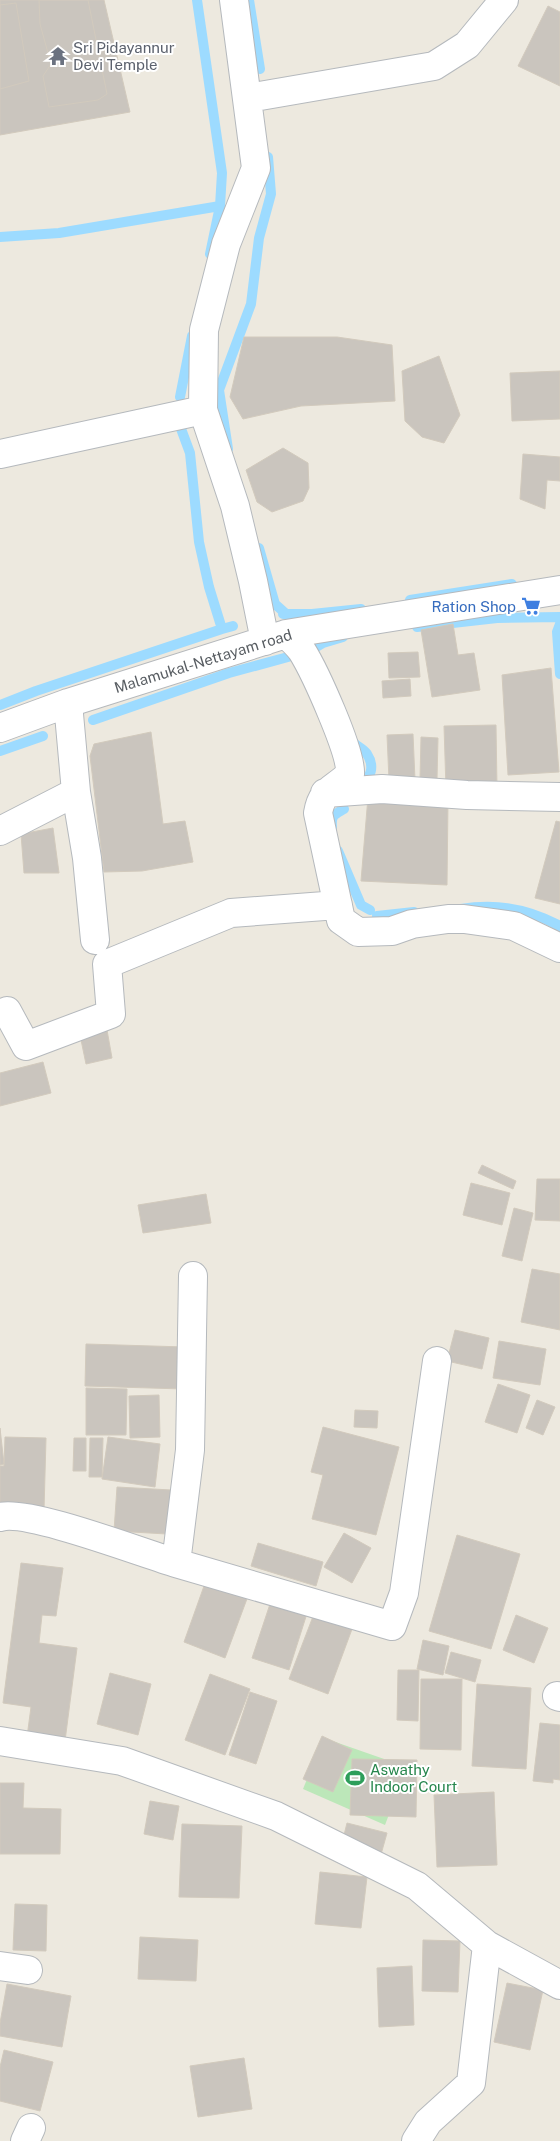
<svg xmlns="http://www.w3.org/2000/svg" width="560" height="2141" viewBox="0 0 560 2141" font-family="'Public Sans',sans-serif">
<rect width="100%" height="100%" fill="#ede9df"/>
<path fill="#bce7b9" d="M324,1738l83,29 -22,58 -82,-36z"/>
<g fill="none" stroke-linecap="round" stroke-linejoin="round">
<path stroke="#9ddbff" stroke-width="10" d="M197,0l25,173 -2,33 -10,48
M249,0l11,69
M0,237l59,-4 161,-27
M180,397l12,-61
M180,426l10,27 9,89 10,45 13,42 11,-3
M228,449l-9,-59 32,-86 8,-66 12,-44 -3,-37
M259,548l16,56 10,9
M410,600l102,-16
M283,614h29l49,-5
M560,624l-3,8 3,42
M417,627l80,-9 63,-1
M310,656l-2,-4 15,-9 20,-6
M0,705l36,-14 186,-62
M93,720l136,-47 59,-16
M350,738c4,8 12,9 17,16 8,12 4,24 -6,31
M0,751l43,-15
M332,827c-1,-12 2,-12 12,-18
M338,851l23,54 9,5
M461,909c35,-6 68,0 99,17
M377,916l37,-4"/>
</g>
<path fill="#cac5be" stroke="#d2cabd" d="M0,0h104l26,112 -130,23z
M39,0h49l19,94 -9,6 -49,7 -6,-31 8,-12 -11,-40z
M16,3l13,78 -29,8v-84z
M548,6l12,6v74l-42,-20z
M244,337h93l55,8 3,56 -94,5 -58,13 -13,-22z
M439,356l21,59 -16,28 -22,-6 -17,-16 -3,-50z
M560,371v48l-48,2 -2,-48z
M283,448l25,15 1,25 -6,13 -31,11 -15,-10 -11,-32z
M523,454l37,3v24l-13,-1 -2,29 -25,-10z
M453,624l5,31 16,-2 6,37 -48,7 -11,-67z
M418,652l2,25 -31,1 -1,-25z
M551,668l8,104 -51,3 -6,-100z
M410,679l1,17 -28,2 -1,-17z
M496,725l1,63 -51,1 -2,-63z
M151,732l12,92 22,-3 8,41 -51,9 -38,1 -14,-116 4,-12z
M413,734l2,46h-26l-2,-45z
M421,737l17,1 -1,42 -17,-1z
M368,797l80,3 -1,85 -86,-4z
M556,821l4,1v82l-25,-6z
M53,828l6,45h-35l-3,-39z
M107,1030l5,28 -26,6 -6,-29z
M43,1062l8,31 -51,13v-33z
M482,1165l34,16 -3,8 -35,-16z
M537,1179h23v42l-25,-1z
M471,1183l39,10 -8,32 -39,-10z
M206,1194l5,29 -68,10 -5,-28z
M514,1208l19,5 -11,48 -20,-5z
M532,1269l28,5v56l-39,-8z
M455,1330l34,8 -7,31 -35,-8z
M499,1341l47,8 -6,36 -47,-7z
M86,1344l99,3 -2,42 -98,-3z
M498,1384l32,11 -13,38 -32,-11z
M86,1388l41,1 -1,46h-40z
M159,1395l1,42 -30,1 -1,-42z
M537,1400l18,7 -12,28 -17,-7z
M355,1410l23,1 -1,17 -23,-1z
M323,1427l76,20 -23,88 -64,-16 11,-44 -12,-3z
M0,1428l4,36 -4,1z
M5,1437l41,1 -2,72 -44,-1v-43h4z
M108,1437l52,7 -5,43 -53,-8z
M74,1438h12v33h-13z
M90,1438h13l-1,39h-13z
M117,1487l54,3 -4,44 -53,-3z
M344,1533l27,15 -19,35 -28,-16z
M457,1535l63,19 -29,95 -62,-18z
M258,1543l65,19 -7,24 -65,-20z
M21,1563l42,5 -7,48 -14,-1 -3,28 38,5 -12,93 -38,-4 4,-30 -28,-4z
M209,1572l42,16 -26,70 -41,-16z
M274,1592l36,12 -21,66 -37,-12z
M317,1606l38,15 -27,73 -39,-15z
M516,1615l32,13 -14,35 -31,-13z
M423,1640l26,6 -6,29 -26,-6z
M451,1652l30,8 -6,22 -30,-9z
M398,1670h21l-1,51 -21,-1z
M110,1673l41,11 -13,51 -41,-11z
M210,1674l40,15 -25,66 -40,-15z
M421,1679h41l-1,71 -41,-1z
M477,1684l54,4 -5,81 -54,-3z
M250,1692l27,9 -21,63 -27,-9z
M540,1723l20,2v55l-7,-1v4l-20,-2z
M322,1736l30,14 -19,42 -30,-13z
M352,1759l65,1 -1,57 -66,-2z
M0,1783h24l-1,25 38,1 -1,45h-60z
M494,1792l3,73 -60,2 -3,-72z
M150,1801l29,5 -6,34 -29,-6z
M347,1823l40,10 -7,25 -39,-11z
M182,1824l60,2 -3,72 -60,-1z
M320,1872l47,5 -6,51 -46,-4z
M15,1904l32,1 -1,46 -33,-1z
M140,1937l58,3 -2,41 -58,-2z
M423,1940l37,1 -2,51 -36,-1z
M412,1966l2,59 -35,2 -2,-59z
M507,1983l36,7 -13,60 -36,-8z
M7,1984l64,12 -9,51 -62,-11v-13z
M4,2050l49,12 -13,49 -40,-10v-34z
M244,2058l8,51 -54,8 -8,-51z"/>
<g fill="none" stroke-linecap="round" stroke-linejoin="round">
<g stroke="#b5b9bd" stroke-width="30">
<path id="minor" d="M234,0l22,168 -30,76 -22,86 -1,80 32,96 18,75 12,60
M248,98l186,-32 33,-21 37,-45
M0,454l203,-44
M286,634c5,5 12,11 16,17 13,21 50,102 48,123 -16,16 -28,15 -32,39l23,107 17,12 34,-1 20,-7 36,-5h16l50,7 46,22
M0,728l68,-25 218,-69 274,-44
M76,792l11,66 8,82
M325,793l57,-4 85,6 93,2
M0,831l76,-39 -8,-89
M7,1011l19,35 85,-32 -4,-50 124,-51 107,-8
M0,1517c28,-8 142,36 176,46 72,21 144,42 216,63l12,-33 33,-232
M176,1563l14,-113 3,-174
M557,1696l3,1
M0,1741l122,20 154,55 141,70 70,59 73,40
M0,1966l28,4
M25,2141l6,-13
M416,2141l12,-19 43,-39 16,-138"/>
</g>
<use href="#minor" stroke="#fff" stroke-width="28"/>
</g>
<defs>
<g id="temple-bare" transform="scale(1.5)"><path d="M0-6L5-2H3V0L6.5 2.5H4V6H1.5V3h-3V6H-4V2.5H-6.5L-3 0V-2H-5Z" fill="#6b7280" stroke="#fff" stroke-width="2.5" paint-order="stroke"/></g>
<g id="supermarket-bare" transform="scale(1.5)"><path d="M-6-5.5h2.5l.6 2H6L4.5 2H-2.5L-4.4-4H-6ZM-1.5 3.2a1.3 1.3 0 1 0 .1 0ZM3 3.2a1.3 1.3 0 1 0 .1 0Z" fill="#3f7fe0" stroke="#fff" stroke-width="2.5" paint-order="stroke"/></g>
<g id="stadium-bare" transform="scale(1.5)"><path d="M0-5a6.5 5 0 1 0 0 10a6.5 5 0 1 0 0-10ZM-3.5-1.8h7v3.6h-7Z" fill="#2e9e5b" stroke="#fff" stroke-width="2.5" paint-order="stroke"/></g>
</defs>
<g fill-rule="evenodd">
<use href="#temple-bare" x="58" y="56"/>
<use href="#supermarket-bare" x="531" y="606"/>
<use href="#stadium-bare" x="355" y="1778"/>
</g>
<g text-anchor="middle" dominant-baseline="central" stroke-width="4" stroke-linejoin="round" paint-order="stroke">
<g font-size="15" fill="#5b616d" stroke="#fff" text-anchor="start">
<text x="73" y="47">Sri Pidayannur<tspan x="73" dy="17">Devi Temple</tspan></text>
</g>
<g font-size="15" fill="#366cbe" stroke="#fff" text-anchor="end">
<text x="516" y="606">Ration Shop</text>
</g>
<g font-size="15" fill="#585d62" stroke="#fff">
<text transform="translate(203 661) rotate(-17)">Malamukal-Nettayam road</text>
</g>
<g font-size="15" fill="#27864d" stroke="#fff" text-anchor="start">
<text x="370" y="1769">Aswathy<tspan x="370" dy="17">Indoor Court</tspan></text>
</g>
</g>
</svg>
